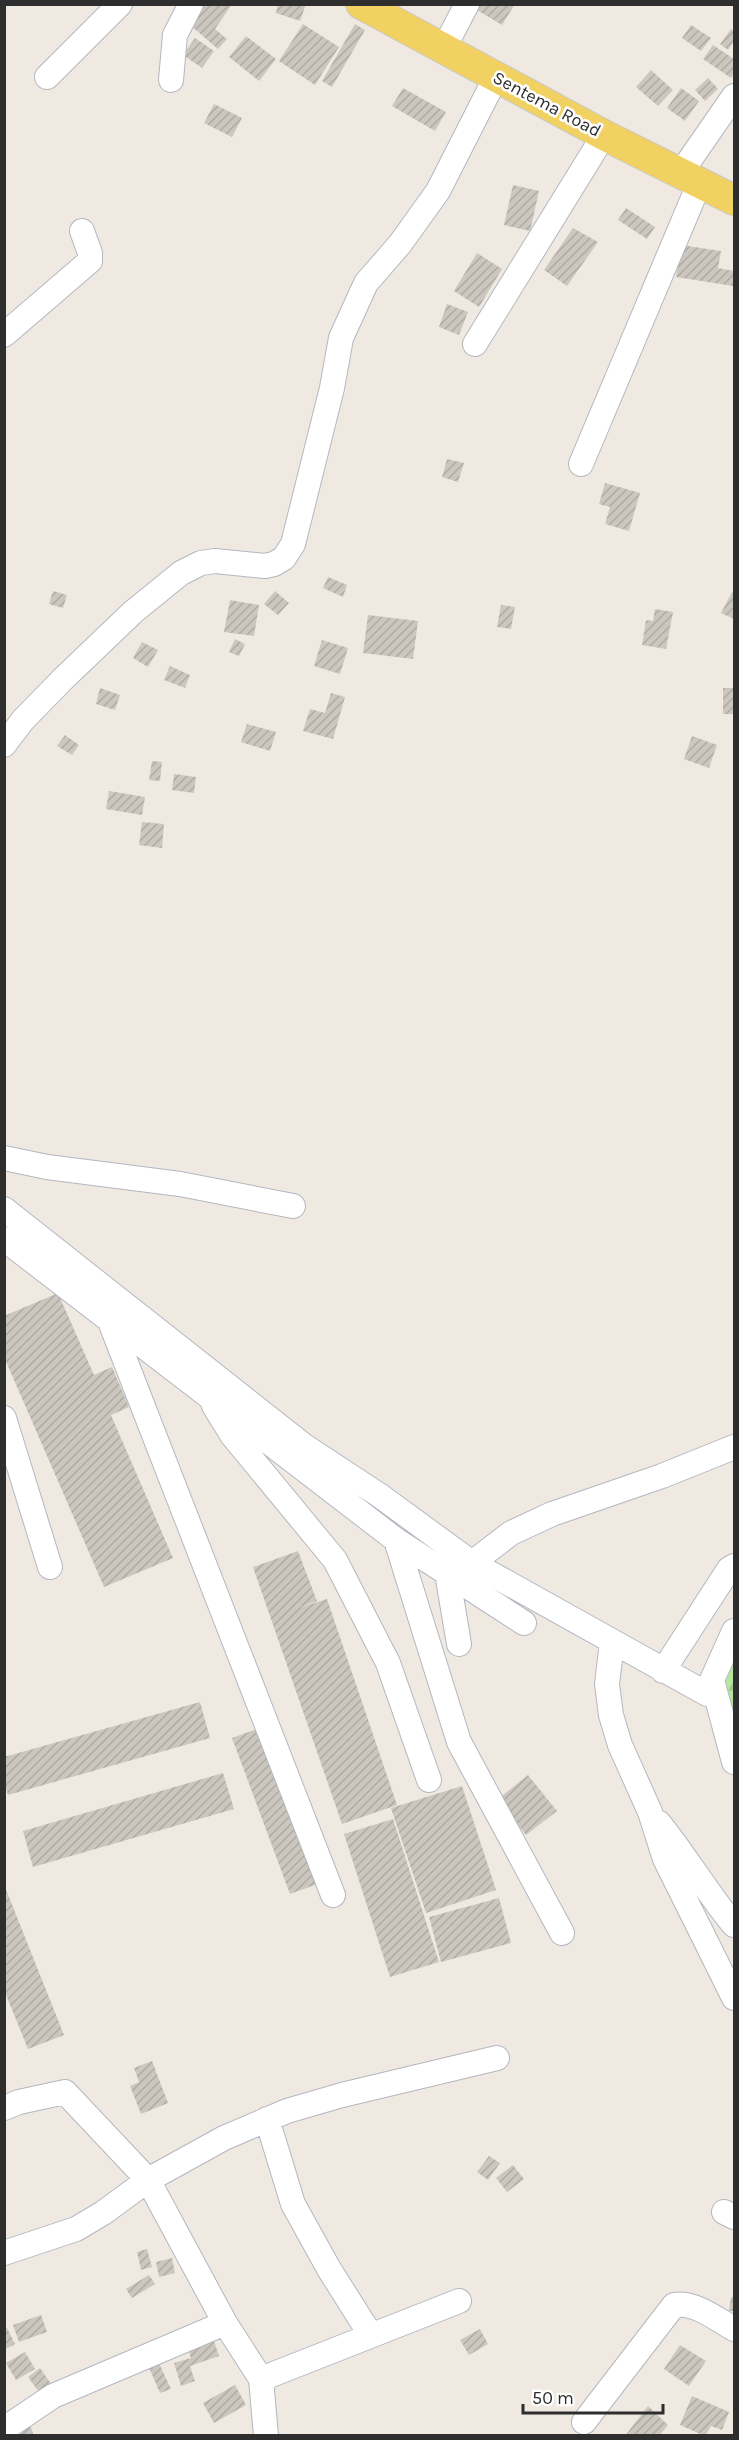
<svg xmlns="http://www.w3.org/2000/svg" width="739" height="2440" viewBox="0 0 739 2440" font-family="Karla,sans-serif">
<defs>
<pattern id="forest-firs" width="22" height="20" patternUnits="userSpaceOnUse" patternTransform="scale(1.5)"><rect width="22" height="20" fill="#b6e59e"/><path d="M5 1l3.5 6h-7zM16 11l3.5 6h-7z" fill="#9dc588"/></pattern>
<pattern id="building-hatch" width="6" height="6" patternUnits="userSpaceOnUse" patternTransform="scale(1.5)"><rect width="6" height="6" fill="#cbc7bf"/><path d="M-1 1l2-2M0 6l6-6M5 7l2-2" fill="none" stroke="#afaba4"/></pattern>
</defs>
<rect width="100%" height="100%" fill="#efe9e1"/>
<path fill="url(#forest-firs)" d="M734,1631v131l-22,-82z"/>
<path fill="url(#building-hatch)" d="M203,4h29l-17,25 12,10 -9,10 -29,-25z
M278,4h28l-6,17 -24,-8z
M481,4h34l-13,21 -25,-15z
M303,24l36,23 -24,38 -36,-24z
M355,24l10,6 -33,57 -10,-6z
M691,25l20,13 -10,13 -19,-13z
M731,29l3,2v10l-6,9 -8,-6z
M246,36l30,23 -17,22 -30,-24z
M195,38l19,13 -12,17 -19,-13z
M713,45l21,14v15l-3,4 -28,-19z
M651,70l22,20 -15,16 -22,-19z
M708,78l10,11 -13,12 -10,-11z
M403,88l43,24 -11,19 -43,-25z
M681,88l18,13 -14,20 -18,-13z
M214,104l28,14 -10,19 -28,-14z
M513,185l26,6 -9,40 -26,-6z
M626,208l29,19 -8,12 -29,-19z
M573,228l25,14 -31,44 -23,-16z
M681,245l40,6 -3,17 16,3 -1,15 -57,-9z
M477,253l25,16 -23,38 -25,-16z
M447,304l21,8 -9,23 -20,-8z
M447,459l17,4 -6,19 -16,-5z
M605,483l35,10 -11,38 -24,-7 5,-17 -11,-3z
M328,577l19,8 -4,12 -20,-9z
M53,591l14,4 -4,13 -14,-4z
M275,591l14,12 -11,12 -14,-11z
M732,592l2,1v26l-13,-6z
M230,600l29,5 -5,31 -30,-4z
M501,605l14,2 -4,22 -14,-2z
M655,609l18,3 -7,37 -24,-4 4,-25 7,1z
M368,615l50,6 -5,38 -50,-6z
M235,639l10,5 -6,12 -10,-4z
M322,640l26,8 -8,26 -26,-8z
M142,642l16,8 -10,17 -15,-9z
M170,666l20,9 -5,13 -21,-8z
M100,688l20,7 -5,15 -19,-6z
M723,688h11v26h-11z
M331,693l14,4 -12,42 -30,-8 7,-22 15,4z
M247,724l29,8 -6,19 -29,-9z
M65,735l14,10 -7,10 -15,-9z
M692,736l25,9 -8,23 -25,-9z
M152,761l10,1 -2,19 -11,-1z
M174,774l22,3 -2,16 -22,-3z
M109,791l36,6 -3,18 -36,-6z
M142,822l22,2 -2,24 -23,-3z
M58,1293l36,82 18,-8 17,40 -18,8 62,143 -69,29 -100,-230v-41z
M298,1551l19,50 -19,7 29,-9 70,206 -55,19 -89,-257z
M200,1702l10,36 -202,57 -4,-13v-25z
M265,1726l58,156 -33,12 -58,-156z
M223,1773l11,36 -201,58 -10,-36z
M528,1775l29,36 -31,24 -28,-36z
M462,1786l34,104 -70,23 -35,-105z
M393,1819l46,143 -49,15 -46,-143z
M5,1887l59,148 -36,14 -24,-59z
M499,1898l12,45 -70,19 -12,-45z
M152,2061l16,42 -27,11 -11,-28 9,-4 -5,-14z
M489,2156l11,7 -12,17 -11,-8z
M513,2165l11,14 -17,13 -11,-14z
M147,2249l5,18 -11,3 -4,-18z
M172,2258l3,15 -16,4 -3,-15z
M149,2275l6,9 -23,14 -6,-9z
M731,2297h3v14h-5z
M41,2315l6,17 -28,10 -6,-17z
M7,2328l8,16 -11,6v-21z
M480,2329l8,15 -19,11 -9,-15z
M214,2341l5,15 -29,10 5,15 -14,5 -7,-23 17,-5 -3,-9z
M680,2345l26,16 -17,25 -25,-17z
M25,2352l10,17 -19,11 -10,-17z
M157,2359l14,30 -11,4 -13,-30z
M40,2368l11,16 -12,8 -11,-15z
M235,2385l11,20 -32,18 -11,-20z
M692,2396l37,16 -7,18 -11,-4 -6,10 -25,-11z
M648,2406l20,19 -9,11h-34z
M28,2420l6,16h-17l-4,-10z"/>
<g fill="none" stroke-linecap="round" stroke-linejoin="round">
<g stroke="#b4b7c1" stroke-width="26">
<path id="minor" d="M444,48l23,-44
M47,77l73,-73
M171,80l4,-45 16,-31
M680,174l54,-78
M4,335l86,-74v-8l-8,-22
M475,344l129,-209
M581,464l118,-280
M4,745l19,-25 40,-41 70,-67 48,-39 20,-10 14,-2 50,5 9,-2 10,-6 9,-14 39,-156 9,-50 25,-55 34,-39 38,-53 58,-114
M4,1158l43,9 133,17 113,22
M4,1209l299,236 76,50 93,68 235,131
M4,1239l392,301 128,83
M109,1319l224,576
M214,1406l18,29 103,125 53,103 41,117
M4,1418l46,149
M396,1540l63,202 103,191
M472,1563l39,-30 41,-19 110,-38 72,-29
M447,1573l12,71
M734,1631l-22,49 22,82
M612,1642l-5,42 4,31 9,30 30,67 15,47 69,139
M663,1671l66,-102 5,-3
M659,1823c27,33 48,70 75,102
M4,2108l15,-6 46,-10 83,88 77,143 36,56 5,57
M267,2119l26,85 36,65 41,65
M724,2212l10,5
M4,2253l72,-24 27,-16 45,-33 76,-42 63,-27 55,-16 155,-37
M261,2379l198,-78
M584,2422l90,-117c20,-4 44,15 60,24
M4,2429l49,-33 172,-73"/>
</g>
<g stroke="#c9c9c9" stroke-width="32">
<path id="major" d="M361,4l243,131 130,65"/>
</g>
<use href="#minor" stroke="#fff" stroke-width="24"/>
<use href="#major" stroke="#f2d163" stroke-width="30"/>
</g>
<g text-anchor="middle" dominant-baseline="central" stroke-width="5" stroke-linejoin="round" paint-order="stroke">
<g font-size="18" fill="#2e2e2e" stroke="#fff">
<text transform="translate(547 104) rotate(28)">Sentema Road</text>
</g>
</g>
<rect width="739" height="2440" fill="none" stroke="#2e2e2e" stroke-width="12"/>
<path d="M523 2404v9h140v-9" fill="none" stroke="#2e2e2e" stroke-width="3"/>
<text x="532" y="2404" font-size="18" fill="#2e2e2e" stroke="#ffffff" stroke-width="4.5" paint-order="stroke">50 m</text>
</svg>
